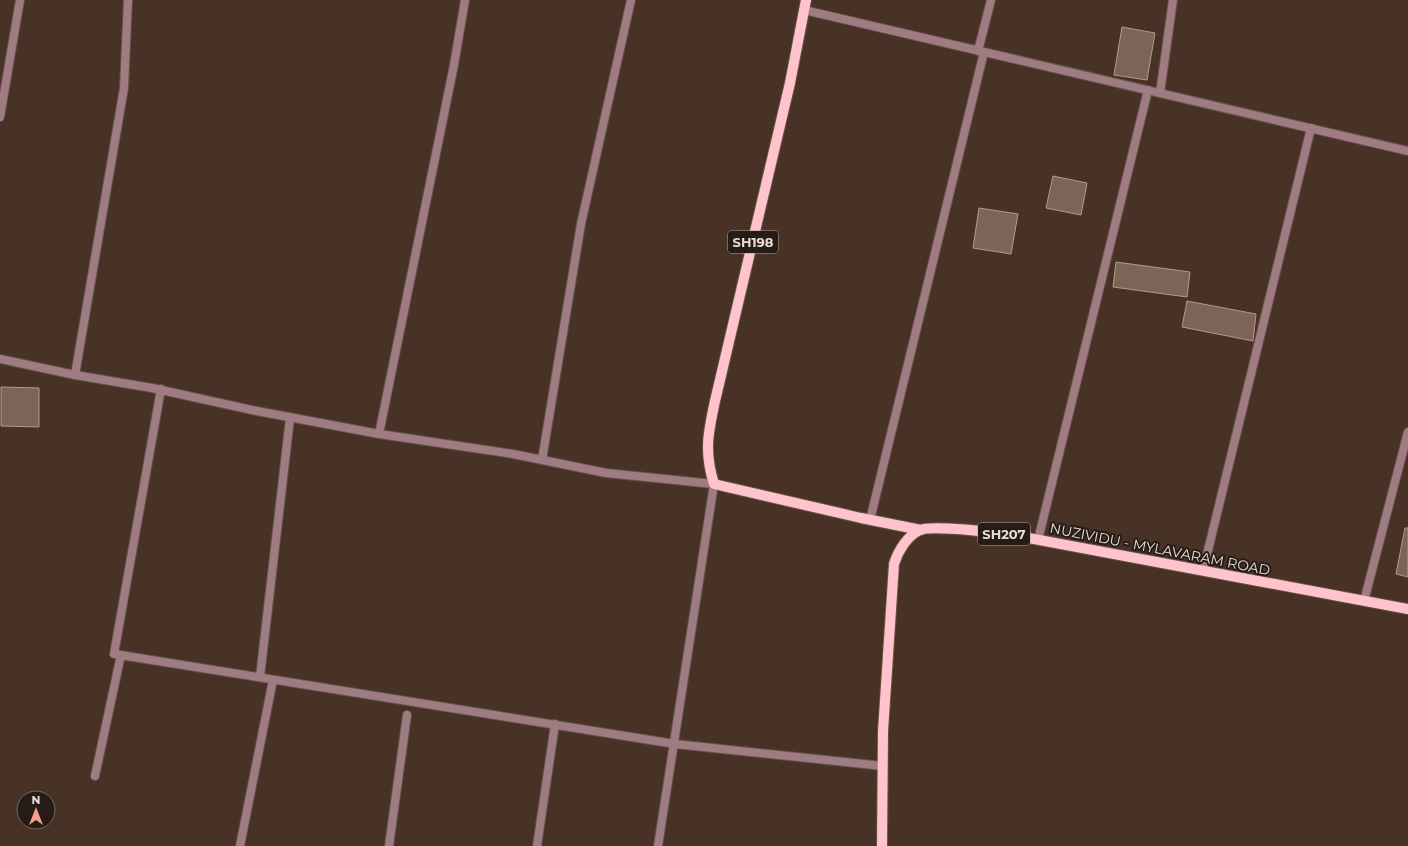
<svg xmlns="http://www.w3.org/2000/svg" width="1408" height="846" viewBox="0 0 1408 846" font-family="Montserrat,sans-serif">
<rect width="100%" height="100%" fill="#483226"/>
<path fill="#7d6457" stroke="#b59a8c" d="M1122,27l33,6 -8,47 -33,-5z
M1053,176l34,7 -6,32 -35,-7z
M979,208l39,6 -7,40 -38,-6z
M1116,262l74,10 -3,25 -74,-10z
M1187,301l69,13 -3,27 -71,-14z
M1,387l38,1v39l-38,-1z
M1405,528h3v49l-12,-3z"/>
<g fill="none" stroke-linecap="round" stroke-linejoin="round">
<g stroke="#655146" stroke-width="10">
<path id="minor" d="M804,10l604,141
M978,51l13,-51
M1160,93l13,-93
M0,117l20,-117
M0,359l75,16 77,13 105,23 122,23 134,20 93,19 108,11 -56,362
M75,375l49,-287 4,-88
M161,389l-47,265 561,90 208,22
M379,434l75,-369 11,-65
M542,460l39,-236 50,-224
M870,520l114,-468
M1038,540l110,-450
M1203,571l108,-443
M1364,601l44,-169
M260,677l30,-259
M95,776l26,-121
M240,846l33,-166
M389,846l18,-131
M537,846l18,-122"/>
</g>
<g stroke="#655146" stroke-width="12">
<path id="primary" d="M806,0l-16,83 -75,318c-7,32 -11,51 -1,83l147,34 60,12
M882,846l1,-115 11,-167c4,-13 13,-28 26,-34 11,-5 67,2 82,3l406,76"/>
</g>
<use href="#minor" stroke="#9f7b82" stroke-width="8"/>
<use href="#primary" stroke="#fec3cd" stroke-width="10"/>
</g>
<g text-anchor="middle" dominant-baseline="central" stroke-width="4" stroke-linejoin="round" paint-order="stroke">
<g fill="#261c17" stroke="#b0a39c" stroke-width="1">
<rect x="728" y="231" width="50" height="22" rx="3"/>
<rect x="978" y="523" width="52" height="22" rx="3"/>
</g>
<g font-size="13" font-weight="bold" fill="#ebddd5">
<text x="753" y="242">SH198</text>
<text x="1004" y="534">SH207</text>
</g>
<g font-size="14" fill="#ebddd5" stroke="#261c17">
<text transform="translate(1160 549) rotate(11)">NUZIVIDU - MYLAVARAM ROAD</text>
</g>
</g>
<g transform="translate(36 810)"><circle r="19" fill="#261c17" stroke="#756963"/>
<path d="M0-3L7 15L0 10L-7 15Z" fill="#f59d8e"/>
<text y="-6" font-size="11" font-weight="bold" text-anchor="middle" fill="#ebddd5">N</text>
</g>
</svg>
